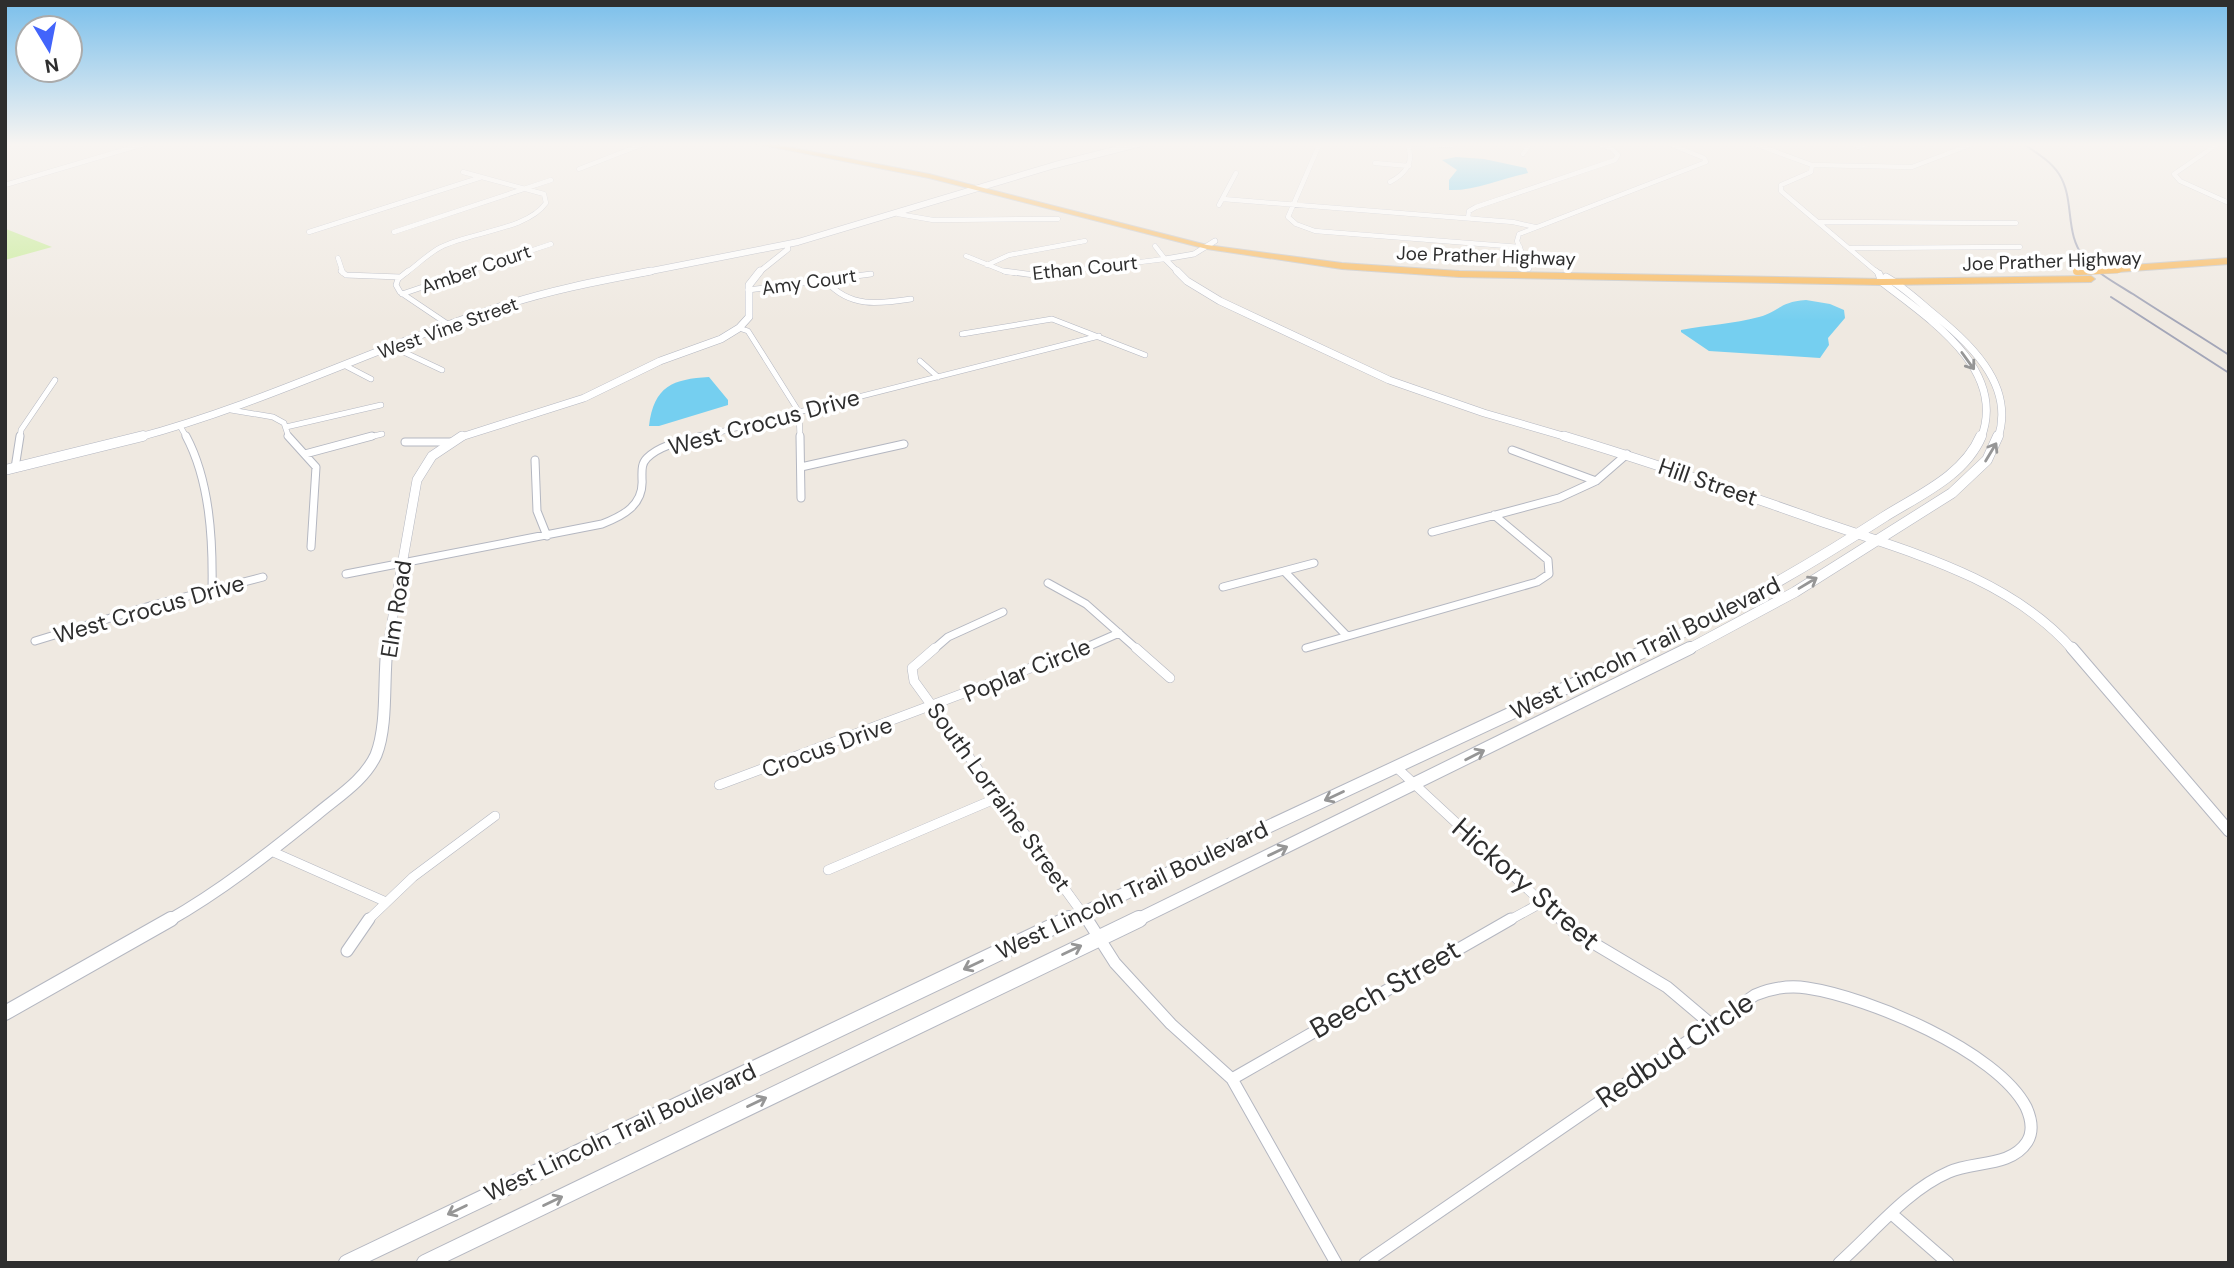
<svg xmlns="http://www.w3.org/2000/svg" width="2234" height="1268" viewBox="0 0 2234 1268" font-family="'DM Sans',sans-serif">
<rect width="100%" height="100%" fill="#efe9e1"/>
<path fill="#c9ec9a" d="M5,229h1l46,18 -47,13z"/>
<path fill="#75cff0" d="M1456,157l28,2 42,9 2,5c-26,5 -53,18 -79,17v-10l8,-10 -15,-10z
M1806,300l24,4 14,6 1,8 -17,20 1,7 -9,13 -111,-7 -28,-19v-2c26,-5 53,-6 78,-13 21,-6 20,-15 47,-17z
M709,377l19,23v5l-69,21h-10c5,-40 24,-47 60,-49z"/>
<g fill="none" stroke-linecap="round" stroke-linejoin="round">
<g stroke="#b4b7c1" stroke-width="5">
<path id="minor-far4" d="M1320,143l-32,74 8,7 19,7 205,16
M1752,143l60,22 -1,7 -30,13v6l97,82
M2219,143l-45,31 6,7 49,22
M1407,144l45,1
M1858,147l12,-4
M1523,154l5,-7 -4,-4
M1375,163l34,3
M1812,165l100,2 63,-24
M579,169l67,-26
M1390,182c17,-9 25,-21 17,-39
M5,185l142,-42
M1223,199l290,23 22,5
M1219,205l17,-32
M898,214l35,6 125,-1
M1468,218l1,-7 7,-4 139,-47 3,-5 -6,-6 -17,-6
M1818,222l198,1
M309,232l173,-55
M394,232l157,-52
M1849,248l171,-1
M966,256l40,16 10,1
M338,258l5,15
M987,265l22,-10 76,-14
M1529,269l-12,-28 2,-7 187,-72 -2,-4 -37,-15
M406,273c11,-8 23,-20 35,-26 29,-15 86,-17 105,-44l-2,-9 -81,-22
M464,273l87,-29
M1050,273l115,-14 -10,-13"/>
</g>
<g stroke="#b4b7c1" stroke-width="6">
<path id="minor-far3" d="M341,271l5,4 54,2
M408,271l-10,8 -2,6 4,7 49,33
M1004,271l30,4 30,-4
M1876,271l3,3
M826,281c24,27 52,23 85,18
M748,290l123,-16
M402,294l68,-23
M739,328l9,3 51,81 1,26
M962,334l90,-15 93,36
M393,347l49,23
M920,361l18,16
M346,366l25,13
M231,410l42,7 11,6 5,15
M180,426l7,12
M286,427l95,-22
M20,438l1,-8 34,-50
M366,438l16,-4
M696,438l403,-102"/>
</g>
<g stroke="#b4b7c1" stroke-width="9">
<path id="minor-far2" d="M186,436c24,45 27,104 26,154
M288,436l28,31 -5,80
M800,436l1,62
M405,442h45
M1512,450l84,31
M305,454l67,-18
M535,460l2,51 10,25
M801,467l103,-23
M15,468l5,-32
M1432,532l127,-34 37,-17 31,-27
M1314,563l-30,8 63,65
M346,574l256,-50c21,-8 42,-19 40,-45 0,-8 -1,-15 5,-21 14,-14 37,-17 56,-22
M1048,583l38,21 52,46
M1223,587l61,-16
M35,641l118,-36 110,-28
M1306,648l231,-66 12,-8 -1,-14 -54,-45
M933,650l15,-13 55,-25
M1080,650l39,-17"/>
</g>
<g stroke="#b4b7c1" stroke-width="10">
<path id="minor-far1" d="M935,648l-23,20 2,13 174,240
M1136,648l34,30
M1396,767l166,154
M719,785l365,-137
M271,851l113,50
M828,870l169,-72
M367,921l46,-44 82,-61
M1508,921l33,-18"/>
</g>
<g stroke="#b4b7c1" stroke-width="13">
<path id="minor" d="M1087,919l28,44 56,61 61,55 104,184
M1561,919l12,12 94,56 45,38
M347,951l22,-32
M1232,1079l279,-160
M1893,1215l55,48
M1365,1263l390,-268c17,-7 34,-10 52,-7 61,9 190,63 219,119 5,11 8,24 1,35 -16,25 -54,19 -78,30 -42,18 -76,61 -110,91"/>
</g>
<g stroke="#b4b7c1" stroke-width="6">
<path id="tertiary-far4" d="M758,273l30,-24 -1,-4
M1179,273l-14,-14 29,-5 21,-13"/>
</g>
<g stroke="#b4b7c1" stroke-width="8">
<path id="tertiary-far3" d="M1177,271l10,10 33,20 169,79 95,33 86,25
M458,438l126,-40 76,-37 61,-22 18,-11 10,-11v-32l11,-14"/>
</g>
<g stroke="#b4b7c1" stroke-width="10">
<path id="tertiary-far2" d="M1564,436c83,25 165,53 247,82 90,32 197,57 262,132
M387,650l30,-170 15,-24 30,-20"/>
</g>
<g stroke="#b4b7c1" stroke-width="13">
<path id="tertiary-far1" d="M2072,648l157,183
M168,921c53,-30 101,-68 148,-106 21,-18 48,-34 60,-60 12,-30 7,-75 11,-107"/>
</g>
<g stroke="#b4b7c1" stroke-width="16">
<path id="tertiary" d="M5,1013l166,-94"/>
</g>
<g stroke="#b4b7c1" stroke-width="7">
<path id="secondary-far4" d="M641,273l157,-31 257,-77 87,-22"/>
</g>
<g stroke="#b4b7c1" stroke-width="8">
<path id="secondary-far3" d="M1879,274l3,8c46,36 126,87 99,156
M1886,277c16,9 29,21 43,33 38,31 87,73 69,128
M136,438c124,-33 238,-90 360,-130 50,-17 102,-27 155,-37"/>
</g>
<g stroke="#b4b7c1" stroke-width="11">
<path id="secondary-far2" d="M5,470l138,-34
M1647,650c83,-39 161,-84 237,-133 35,-22 80,-41 97,-81
M1687,650l108,-58 157,-99 35,-33 11,-24"/>
</g>
<g stroke="#b4b7c1" stroke-width="14">
<path id="secondary-far1" d="M1066,921l585,-273
M1135,921l555,-273"/>
</g>
<g stroke="#b4b7c1" stroke-width="18">
<path id="secondary" d="M347,1263l722,-344
M425,1263l714,-344"/>
</g>
<g stroke="#c9c9c9" stroke-width="2">
<path id="trunk" d="M752,143h15l162,31 278,71 135,18 117,8 423,8 209,-3 4,3 -4,3 -209,3 -423,-8 -117,-8 -135,-20 -278,-71z
M2229,258v6l-111,8 -4,-3 4,-3z"/>
</g>
<use href="#minor-far4" stroke="#fff" stroke-width="4.5"/>
<use href="#minor-far3" stroke="#fff" stroke-width="5"/>
<use href="#minor-far2" stroke="#fff" stroke-width="7"/>
<use href="#minor-far1" stroke="#fff" stroke-width="9"/>
<use href="#minor" stroke="#fff" stroke-width="11"/>
<use href="#tertiary-far4" stroke="#fff" stroke-width="5"/>
<use href="#tertiary-far3" stroke="#fff" stroke-width="7"/>
<use href="#tertiary-far2" stroke="#fff" stroke-width="9"/>
<use href="#tertiary-far1" stroke="#fff" stroke-width="11"/>
<use href="#tertiary" stroke="#fff" stroke-width="14"/>
<use href="#secondary-far4" stroke="#fff" stroke-width="6"/>
<use href="#secondary-far3" stroke="#fff" stroke-width="7"/>
<use href="#secondary-far2" stroke="#fff" stroke-width="10"/>
<use href="#secondary-far1" stroke="#fff" stroke-width="12"/>
<use href="#secondary" stroke="#fff" stroke-width="16"/>
<use href="#trunk" fill="#f8ba60" fill-rule="evenodd"/>
<path stroke="#a3a6b8" stroke-width="2" d="M2022,143c13,9 28,17 37,31 17,27 4,60 27,86 12,14 31,24 47,34 32,21 64,40 96,61
M2111,297l118,76"/>
<g stroke="#c9c9c9" stroke-width="9" stroke-linecap="butt">
<path id="trunk-bridge" d="M2077,271l41,-2"/>
</g>
<use href="#trunk-bridge" stroke="#f8ba60" stroke-width="8"/>
</g>
<defs><path id="oneway-shaft" d="M-6 0H5M1.5-3L5.5 0L1.5 3" fill="none" stroke-width="1.6" stroke-linecap="round" stroke-linejoin="round" transform="scale(1.75)"/></defs>
<g stroke="#969696">
<use href="#oneway-shaft" transform="translate(1968 361) rotate(54)"/>
<use href="#oneway-shaft" transform="translate(1991 452) rotate(-59)"/>
<use href="#oneway-shaft" transform="translate(1808 583) rotate(-31)"/>
<use href="#oneway-shaft" transform="translate(1475 755) rotate(-27)"/>
<use href="#oneway-shaft" transform="translate(1334 796) rotate(155)"/>
<use href="#oneway-shaft" transform="translate(1278 851) rotate(-26)"/>
<use href="#oneway-shaft" transform="translate(1072 950) rotate(-25)"/>
<use href="#oneway-shaft" transform="translate(973 965) rotate(155)"/>
<use href="#oneway-shaft" transform="translate(757 1102) rotate(-26)"/>
<use href="#oneway-shaft" transform="translate(553 1201) rotate(-26)"/>
<use href="#oneway-shaft" transform="translate(457 1210) rotate(154)"/>
</g>
<linearGradient id="sky" x2="0" y2="1"><stop stop-color="#7abfeb"/><stop offset="0.45" stop-color="#f8f5f2"/><stop offset="1" stop-color="#f8f5f2" stop-opacity="0"/></linearGradient>
<rect width="2234" height="321" fill="url(#sky)"/>
<g text-anchor="middle" dominant-baseline="central" stroke-width="7" stroke-linejoin="round" paint-order="stroke">
<g font-size="19" fill="#2e2e2e" stroke="#fff">
<text transform="translate(1486 256) rotate(2)">Joe Prather Highway</text>
<text transform="translate(2052 261) rotate(-2)">Joe Prather Highway</text>
<text transform="translate(1085 268) rotate(-6)">Ethan Court</text>
<text transform="translate(476 269) rotate(-19)">Amber Court</text>
<text transform="translate(809 282) rotate(-8)">Amy Court</text>
<text transform="translate(448 328) rotate(-20)">West Vine Street</text>
</g>
<g font-size="23" fill="#2e2e2e" stroke="#fff">
<text transform="translate(764 422) rotate(-15)">West Crocus Drive</text>
<text transform="translate(1708 482) rotate(19)">Hill Street</text>
<text transform="translate(149 609) rotate(-16)">West Crocus Drive</text>
<text transform="translate(396 609) rotate(-81)">Elm Road</text>
<text transform="translate(1645 648) rotate(-26)">West Lincoln Trail Boulevard</text>
<text transform="translate(1027 670) rotate(-22)">Poplar Circle</text>
<text transform="translate(827 747) rotate(-20)">Crocus Drive</text>
<text transform="translate(999 797) rotate(54)">South Lorraine Street</text>
<text transform="translate(1132 890) rotate(-25)">West Lincoln Trail Boulevard</text>
<text transform="translate(620 1132) rotate(-25)">West Lincoln Trail Boulevard</text>
</g>
<g font-size="28" fill="#2e2e2e" stroke="#fff">
<text transform="translate(1526 884) rotate(41)">Hickory Street</text>
<text transform="translate(1385 989) rotate(-30)">Beech Street</text>
<text transform="translate(1675 1050) rotate(-34)">Redbud Circle</text>
</g>
</g>
<rect width="2234" height="1268" fill="none" stroke="#2e2e2e" stroke-width="14"/>
<g transform="translate(49 49) rotate(170)"><circle r="33" fill="#ffffff" stroke="#ababab" stroke-width="2"/>
<path d="M0-5L12 26L0 18L-12 26Z" fill="#4264fb"/>
<text y="-10" font-size="19" font-weight="bold" text-anchor="middle" fill="#2e2e2e">N</text>
</g>
</svg>
